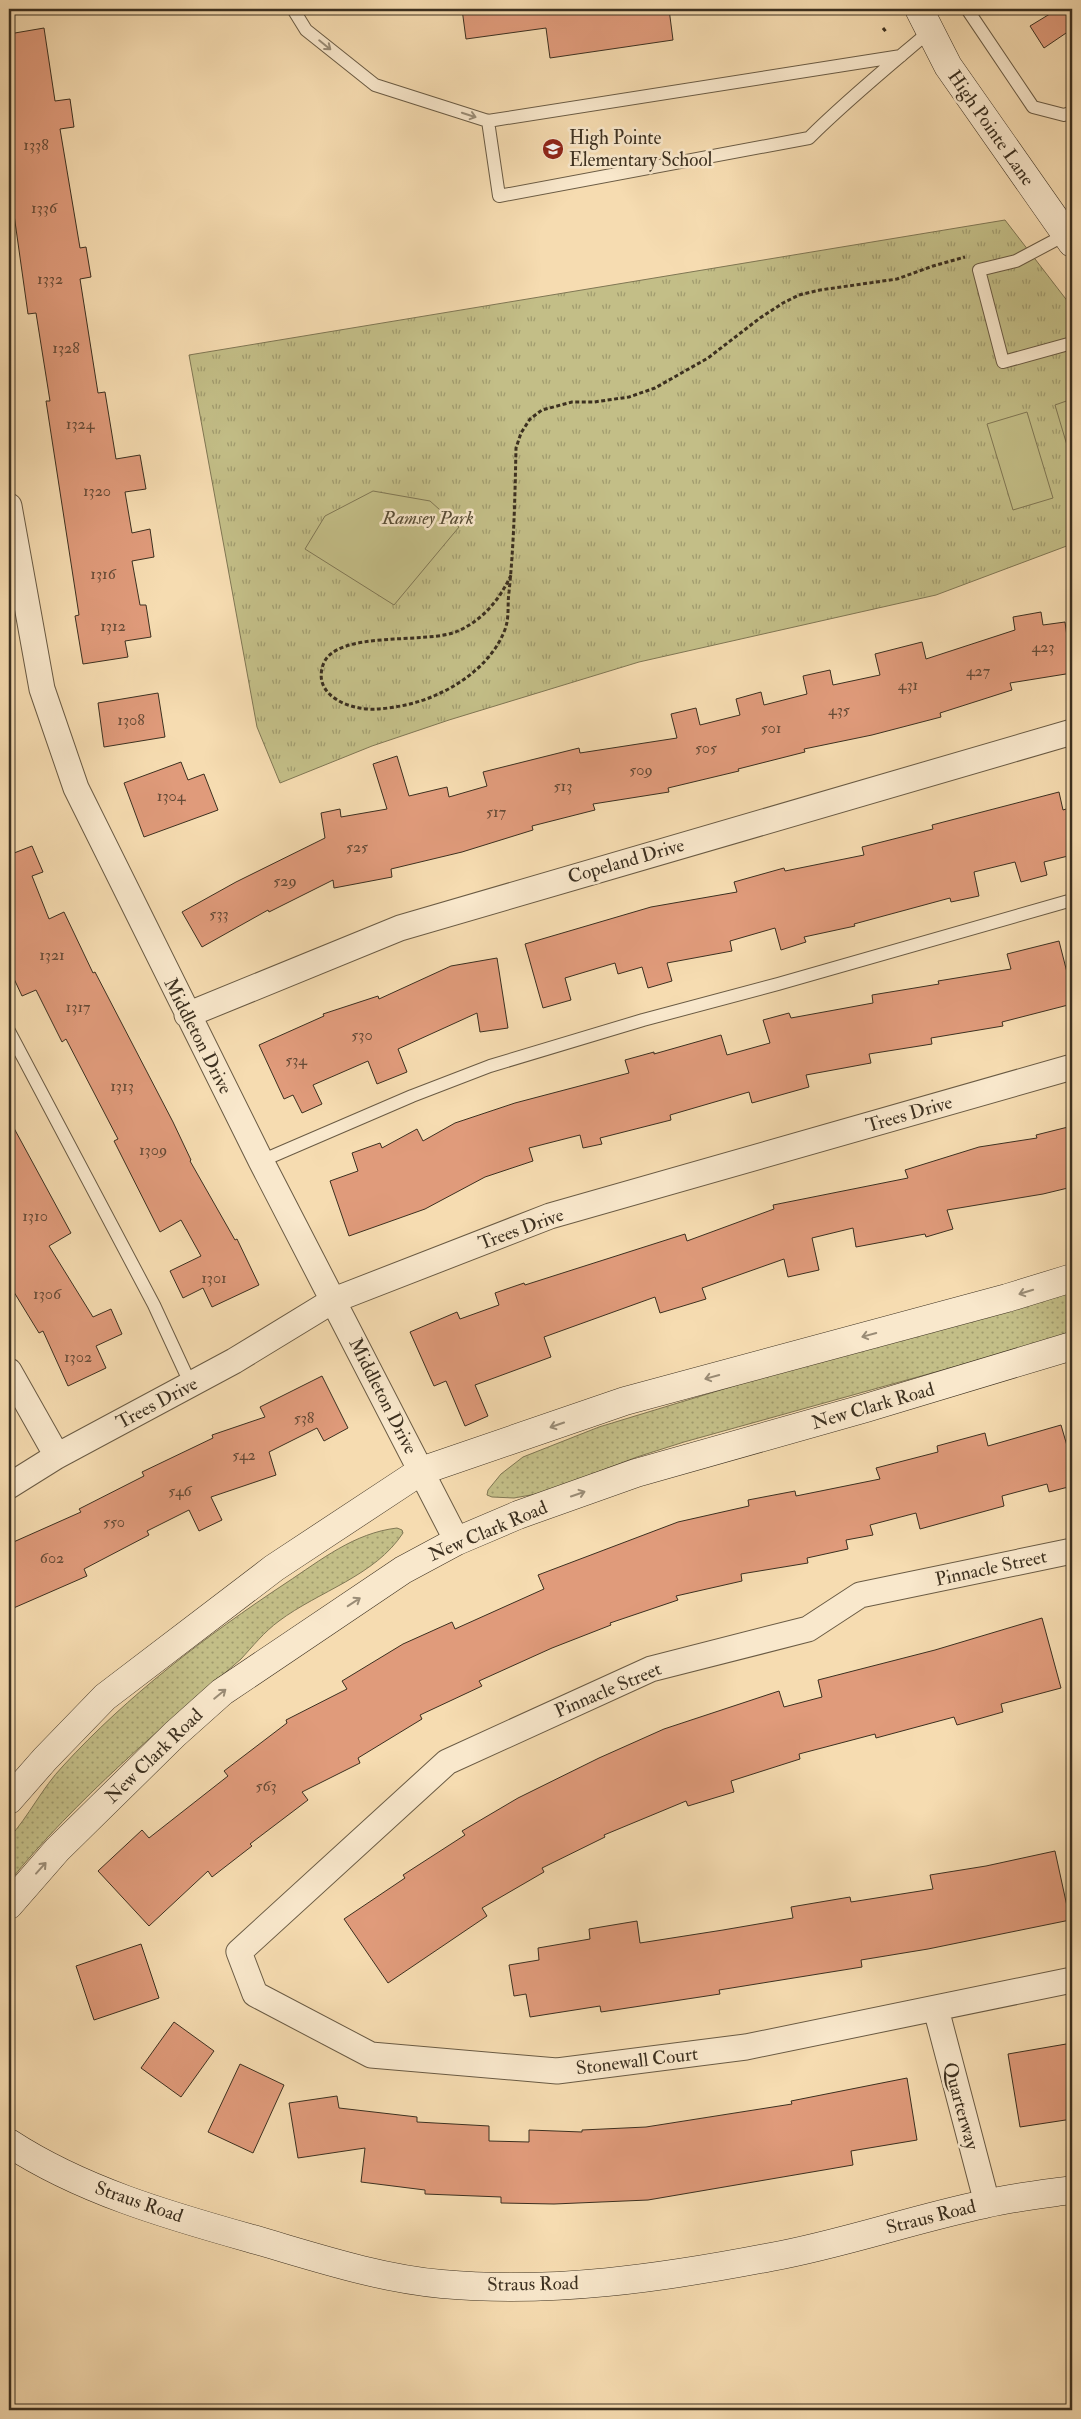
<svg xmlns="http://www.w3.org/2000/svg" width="1081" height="2419" viewBox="0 0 1081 2419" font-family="'IM FELL Double Pica',serif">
<defs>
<pattern id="grass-dots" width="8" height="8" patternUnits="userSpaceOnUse" patternTransform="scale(1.25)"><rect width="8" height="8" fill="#c3be87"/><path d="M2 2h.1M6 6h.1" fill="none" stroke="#a09b6e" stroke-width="1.8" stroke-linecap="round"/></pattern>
<pattern id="park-tufts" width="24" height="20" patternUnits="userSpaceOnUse" patternTransform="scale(1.25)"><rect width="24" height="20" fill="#c3be87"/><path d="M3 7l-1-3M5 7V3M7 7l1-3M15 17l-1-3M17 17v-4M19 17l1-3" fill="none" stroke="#a09b6e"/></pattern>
</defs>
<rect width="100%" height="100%" fill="#f6dcb1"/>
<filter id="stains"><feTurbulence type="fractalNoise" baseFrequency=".004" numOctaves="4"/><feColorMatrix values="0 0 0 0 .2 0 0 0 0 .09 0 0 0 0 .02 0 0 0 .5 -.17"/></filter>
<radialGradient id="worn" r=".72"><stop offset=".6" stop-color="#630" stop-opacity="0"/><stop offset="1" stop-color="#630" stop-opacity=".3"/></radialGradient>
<path fill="url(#grass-dots)" stroke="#807754" d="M1072,1290v44l-388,108 -47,15 -95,36 -28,5 -22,-1 -5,-2 1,-5 13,-16 22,-17 76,-30 161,-49z
M397,1528l5,2 1,3c-28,43 -84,58 -124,88 -15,11 -26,25 -38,38 -81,70 -164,139 -232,223v-44c20,-22 33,-50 54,-72 65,-71 143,-130 223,-183 35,-23 68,-50 111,-55z"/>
<path fill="url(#park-tufts)" stroke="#807754" d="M1005,220l67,87v237l-136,51 -297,67 -190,58 -77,26 -92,37 -23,-56 -68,-372z"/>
<path fill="#c3be87" stroke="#807754" d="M1072,399v63l-17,-57z
M1027,412l26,86 -40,12 -26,-86z
M373,491l57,10 29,26 -65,78 -89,-56 20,-33z"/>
<path fill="#e09b7b" stroke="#3c3020" d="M462,9h207l4,31 -123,18 -4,-30 -80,11z
M1058,9h14v20l-28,19 -14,-22z
M44,28l11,73 15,-2 4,28 -14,2 20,119 6,-1 5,30 -11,2 18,114 7,-1 11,67 24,-4 6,34 -21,3 7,41 18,-4 4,28 -22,4 8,44h6l5,32 -26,4 3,16 -45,7 -8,-48 4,-1 -33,-214h4l-14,-88 -8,1 -19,-135v-145z
M1041,612l2,13 22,-3 7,51 -62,10 2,7 -72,23 1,4 -69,18 -68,14 1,3 -67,17 1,2 -71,17 1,4 -76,12 2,6 -63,16 1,4 -71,22 -71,17 1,8 -58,11 -1,-8 -64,32 -1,-2 -66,37 -20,-35 54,-30 89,-44 -4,-25 19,-4 1,8 46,-8 -14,-45 24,-8 12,40 38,-9 2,10 38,-11 -4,-14 96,-24 1,5 97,-15 -6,-24 25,-6 4,17 40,-10 -4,-16 25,-7 3,13 43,-11 -4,-18 27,-6 3,15 47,-10 -5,-21 47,-12 4,17 89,-29 -2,-13z
M158,693l7,44 -61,10 -6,-44z
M181,762l7,18 16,-6 14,36 -74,27 -20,-54z
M1059,792l4,18 9,-3v48l-28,7 3,13 -26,7 -6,-20 -41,10 5,24 -28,6 -1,-4 -96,26 1,2 -51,11 2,5 -25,8 -6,-22 -45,13 2,10 -65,12 5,18 -24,7 -6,-21 -24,7 -3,-11 -50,15 6,22 -28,8 -18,-64 126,-37 86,-15 -3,-10 50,-14 1,3 79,-16 -2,-8 71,-18 -1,-4z
M32,846l11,26 -11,4 17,43 15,-7 29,61 2,-1 78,150 18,38 -1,1 45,79 2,-1 22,46 -47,22 -9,-19 -20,10 -13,-27 31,-15 -20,-36 -21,12 -46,-91 4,-2 -52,-100 -4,3 -26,-52 -14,6 -13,-28v-113z
M1059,941l13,51v12l-70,18 1,4 -72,12 1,6 -63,10 2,9 -65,12 3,12 -57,16 -3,-11 -79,23 1,5 -71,18 2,6 -19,4 -3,-13 -51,13 4,13 -48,16 -60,32 -76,27 -19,-55 28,-10 -6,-18 28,-10 2,5 35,-19 6,12 32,-18 60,-20 114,-30 -4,-13 29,-8v2l67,-19 6,20 43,-12 -7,-23 26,-7 2,5 82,-15 -1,-8 67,-11 -1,-3 73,-12 -4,-15z
M497,958l11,70 -28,4 -3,-19 -79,36 9,23 -30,12 -9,-23 -55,24 9,19 -20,9 -9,-18 -9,4 -25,-54 65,-29 -1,-2 55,-18 1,3 72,-33z
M9,1119l62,114 -22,13 44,71 18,-8 11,25 -26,12 10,22 -38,18 -25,-55 -4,2 -30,-49z
M1072,1126v61l-29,7 -96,16 6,19 -27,8 -1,-3 -69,13 -3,-19 -41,10 7,32 -31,7 -4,-18 -82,29 4,11 -46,14 -5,-16 -111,40 7,20 -76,28 13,31 -23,10 -19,-45 -12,5 -24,-54 47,-20 3,7 39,-14 -4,-12 29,-10 1,2 160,-51 2,7 87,-32 -1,-4 135,-27 -3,-8 74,-23 58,-9 -1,-3z
M322,1376l26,52 -24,13 -7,-13 -48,24 7,23 -65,22 11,23 -23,11 -10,-21 -42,21 2,4 -65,34 3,7 -78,34v-66l72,-32 -2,-3 65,-33 -2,-4 71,-34 -1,-3 53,-18 -5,-10z
M1061,1425l11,38v23l-23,6 -2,-8 -45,12 2,10 -84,23 -4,-16 -46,12 3,10 -27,5 2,9 -41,9 1,5 -67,11 1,7 -66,15 2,4 -68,23 1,2 -59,23 -73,33 3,5 -62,29 2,4 -64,39 2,5 -58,29 6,8 -58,44 2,2 -40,31 -4,-6 -59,55 -51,-55 44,-41 7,8 79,-62 -4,-5 63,-48 -1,-3 61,-31 -5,-8 61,-37 49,-22 3,7 89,-40 -6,-14 140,-53 71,-16 -1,-6 47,-9 1,5 84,-17 -4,-11 62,-16 -1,-6 48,-13 3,13z
M1042,1618l19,70 -60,16 2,8 -46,13 -3,-8 -78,21 -1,-4 -76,20 1,5 -69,22 3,11 -46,14 -2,-5 -82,34 1,2 -63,31 2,4 -62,36 5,8 -99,67 -44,-64 61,-41 -2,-3 62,-40 -3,-4 56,-33 81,-40 65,-29 115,-38 5,16 38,-10 -4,-17 117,-30z
M1055,1851l15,69 -142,29 -67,11 1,7 -143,23 1,4 -119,18 -1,-6 -70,11 -4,-23 -12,2 -5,-31 30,-5 -1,-12 52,-9 -1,-10 48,-8 3,22 83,-13 70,-12 -2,-11 59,-10 1,5 82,-13 -3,-14 56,-9z
M141,1944l18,54 -65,22 -18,-54z
M174,2022l40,29 -33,46 -40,-29z
M1072,2043v76l-52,8 -12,-73z
M240,2064l44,21 -31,68 -45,-21z
M907,2078l10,62 -66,11 2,14 -205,35 -94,4 -53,-1v-6l-76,-3v-4l-64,-8 4,-34 -67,10 -9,-55 48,-7 2,12 78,9v5l72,4v15l40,1v-12l53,2v-2l64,-3 146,-23 -1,-3z"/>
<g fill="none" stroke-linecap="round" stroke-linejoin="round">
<g stroke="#6a5b44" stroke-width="14">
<path id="lane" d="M293,9l13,21 69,55 113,36
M967,9l66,98 31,8 8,-3
M901,56l-413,65 11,75 310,-58c38,-38 80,-72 121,-107
M1065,235l-49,26 -37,9 24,92 69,-19
M9,1031l145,274 37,80
M261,1161l151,-65 78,-30 153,-46 135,-36 294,-84"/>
</g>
<g stroke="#6a5b44" stroke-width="27">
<path id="street" d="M9,506l33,183 34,99 185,373 196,380
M187,1015l213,-87 672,-196
M9,1371l48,85
M9,1486l48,-30 177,-95 100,-61 216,-84 522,-149
M1072,1551l-212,44 -52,34 -157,40 -204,93 -208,190 16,42 116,61 186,16 189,-24 326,-67
M936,2009l51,194"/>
</g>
<g stroke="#3c3020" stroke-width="29">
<path id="secondary" d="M919,9l29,57 124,177
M9,1800l36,-41 60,-62 169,-129 147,-97 204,-70 382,-103 65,-20
M9,1905l48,-55 118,-116 47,-42 181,-122 54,-29 61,-26 118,-42 230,-65 206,-62
M9,2143c72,47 158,72 240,95 63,18 127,40 193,46 110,10 221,-6 329,-27 72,-13 142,-38 214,-53 29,-7 58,-10 87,-14"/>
</g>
<path stroke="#3c3020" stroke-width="3" stroke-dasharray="4 2.5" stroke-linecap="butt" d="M883,28l4,5
M511,575c-11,24 -28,45 -53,56 -30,14 -123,-2 -135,34 -11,32 30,46 54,44 19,-1 42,-6 59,-14 28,-12 56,-34 68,-63 6,-14 3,-26 5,-40 5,-48 6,-96 7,-144l5,-15 9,-14 12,-9 30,-8h22l35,-5 26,-9 53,-30 52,-40 23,-15 16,-8 21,-5 77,-11 36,-13 32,-9"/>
<use href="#lane" stroke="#f9e8cc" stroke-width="12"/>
<use href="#street" stroke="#f9e8cc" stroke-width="25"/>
<use href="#secondary" stroke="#f9e8cc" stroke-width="28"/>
</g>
<defs><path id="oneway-shaft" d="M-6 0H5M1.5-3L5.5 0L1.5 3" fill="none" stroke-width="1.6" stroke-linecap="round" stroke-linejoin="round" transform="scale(1.25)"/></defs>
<g stroke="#9a8c76">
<use href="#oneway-shaft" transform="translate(325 45) rotate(39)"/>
<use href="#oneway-shaft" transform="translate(469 115) rotate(18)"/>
<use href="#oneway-shaft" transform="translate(1026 1292) rotate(163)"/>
<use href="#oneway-shaft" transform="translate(869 1335) rotate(165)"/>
<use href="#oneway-shaft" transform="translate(712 1377) rotate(165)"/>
<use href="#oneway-shaft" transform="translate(557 1425) rotate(161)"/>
<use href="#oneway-shaft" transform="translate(578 1494) rotate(-19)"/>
<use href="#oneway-shaft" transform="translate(354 1602) rotate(-33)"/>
<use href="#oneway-shaft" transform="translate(220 1694) rotate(-39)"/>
<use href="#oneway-shaft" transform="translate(41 1868) rotate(-48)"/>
</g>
<defs>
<g id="school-disc" transform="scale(1.125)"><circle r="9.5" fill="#8f2418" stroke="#f9e8cc"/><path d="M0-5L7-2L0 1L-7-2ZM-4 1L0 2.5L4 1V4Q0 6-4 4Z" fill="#fff"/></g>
</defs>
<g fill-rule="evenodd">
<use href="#school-disc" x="553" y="149"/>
</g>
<g text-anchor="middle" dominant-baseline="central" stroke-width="5" stroke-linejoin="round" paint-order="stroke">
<g font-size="16" fill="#654b37">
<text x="36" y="145">1338</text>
<text x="44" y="208">1336</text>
<text x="50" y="279">1332</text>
<text x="66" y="348">1328</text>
<text x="80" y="424">1324</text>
<text x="97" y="491">1320</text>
<text x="103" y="574">1316</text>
<text x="113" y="626">1312</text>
<text x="1043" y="647">423</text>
<text x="978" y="671">427</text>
<text x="908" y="685">431</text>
<text x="839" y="710">435</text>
<text x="131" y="720">1308</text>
<text x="771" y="728">501</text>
<text x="706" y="748">505</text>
<text x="641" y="770">509</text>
<text x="563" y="786">513</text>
<text x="171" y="796">1304</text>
<text x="496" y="812">517</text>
<text x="357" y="847">525</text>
<text x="285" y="881">529</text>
<text x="219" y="914">533</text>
<text x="52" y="955">1321</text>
<text x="78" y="1007">1317</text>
<text x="362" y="1035">530</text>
<text x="296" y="1060">534</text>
<text x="122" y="1086">1313</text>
<text x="153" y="1150">1309</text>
<text x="35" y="1216">1310</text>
<text x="214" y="1278">1301</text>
<text x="47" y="1294">1306</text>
<text x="78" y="1357">1302</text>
<text x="304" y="1418">538</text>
<text x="244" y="1455">542</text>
<text x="180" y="1491">546</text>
<text x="114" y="1522">550</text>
<text x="52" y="1558">602</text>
<text x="266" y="1786">563</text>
</g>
<g font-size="19" fill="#3c3020" stroke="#f9e8cc">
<text transform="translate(991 128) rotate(55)">High Pointe Lane</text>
<text transform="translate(626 861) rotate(-16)">Copeland Drive</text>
<text transform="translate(198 1036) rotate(63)">Middleton Drive</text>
<text transform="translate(909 1114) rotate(-16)">Trees Drive</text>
<text transform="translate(521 1229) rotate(-20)">Trees Drive</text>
<text transform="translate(383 1396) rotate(63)">Middleton Drive</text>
<text transform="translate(157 1403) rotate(-28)">Trees Drive</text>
<text transform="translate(873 1406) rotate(-16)">New Clark Road</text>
<text transform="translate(488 1531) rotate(-23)">New Clark Road</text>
<text transform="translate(991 1568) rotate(-12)">Pinnacle Street</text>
<text transform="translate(608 1690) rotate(-23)">Pinnacle Street</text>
<text transform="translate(154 1756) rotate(-44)">New Clark Road</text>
<text transform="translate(637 2061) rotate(-7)">Stonewall Court</text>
<text transform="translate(961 2106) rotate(75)">Quarterway</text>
<text transform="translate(139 2202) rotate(19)">Straus Road</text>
<text transform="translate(931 2217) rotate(-14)">Straus Road</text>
<text transform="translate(533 2284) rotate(-1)">Straus Road</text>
</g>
<g font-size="19" fill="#3c3020" stroke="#f9e8cc" text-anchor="start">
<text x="569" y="138">High Pointe<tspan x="569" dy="22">Elementary School</tspan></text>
</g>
<g font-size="19" font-style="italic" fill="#574c35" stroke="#f9e8cc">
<text x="428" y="518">Ramsey Park</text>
</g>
</g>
<rect width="1081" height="2419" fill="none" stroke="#f6dcb1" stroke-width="30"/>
<rect x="10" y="10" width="1061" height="2399" fill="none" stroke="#3c3020" stroke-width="2.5"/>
<rect x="15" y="15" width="1051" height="2389" fill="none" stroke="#3c3020"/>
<rect width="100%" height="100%" filter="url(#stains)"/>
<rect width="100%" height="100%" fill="url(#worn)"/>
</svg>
